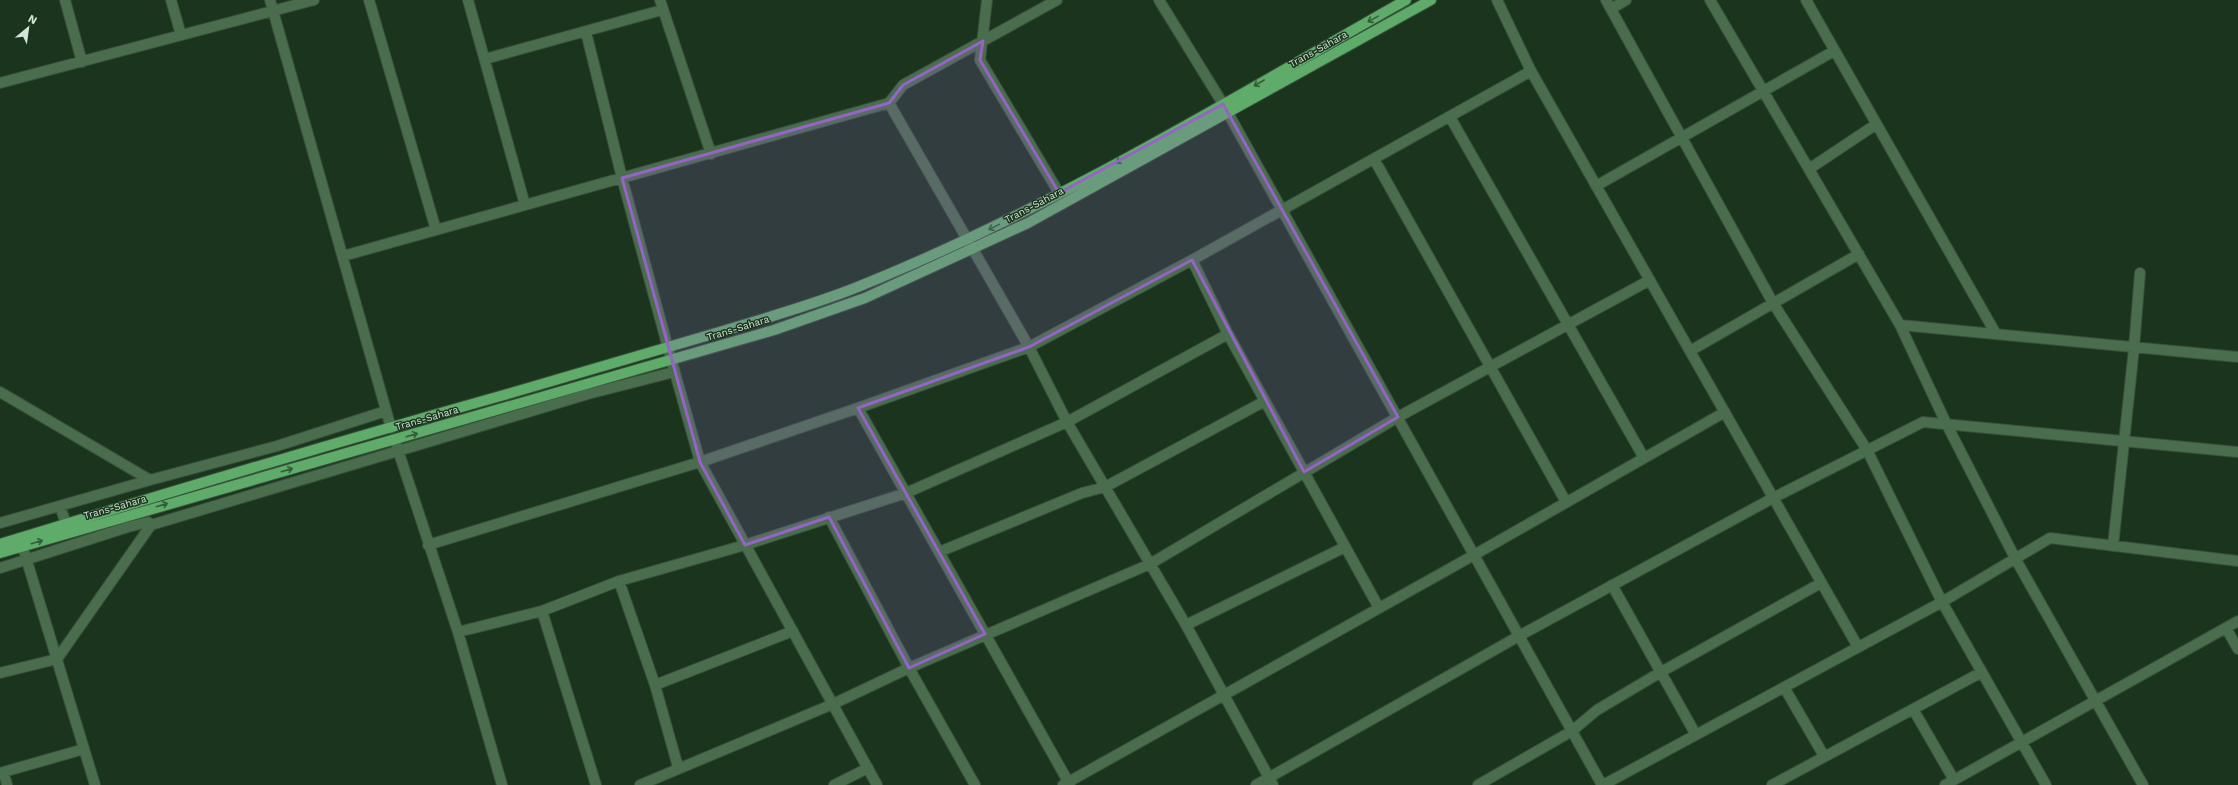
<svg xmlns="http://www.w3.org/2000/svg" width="2238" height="785" viewBox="0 0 2238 785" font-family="'Work Sans',sans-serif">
<rect width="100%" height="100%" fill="#1a341e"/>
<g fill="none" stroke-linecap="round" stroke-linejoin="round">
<g stroke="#38503b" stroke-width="12">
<path id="minor" d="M65,0l17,62
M171,0l10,35
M270,0l121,428
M369,0l67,230
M468,0l57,205
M660,0l51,154
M987,0l-7,60 79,133
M1497,0l34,71 327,576
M1606,0l167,303 94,147 75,152 104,183
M1710,0l190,325 46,98 69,135 128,227
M1806,0l190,334
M1611,9l15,-9
M586,32l36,146 46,170
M485,59l177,-49
M0,83l314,-83
M889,103l140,244 38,75 119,203 87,160
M1450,117l194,341
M1374,159l192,343
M1809,169l66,-44
M1596,186l238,-135
M343,256l546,-153 14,-18 154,-85
M1192,260l36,74 151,274
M1900,325l338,32
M1690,351l169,-97
M0,392l150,88
M858,408l212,377
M396,444l62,188 44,153
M60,506l6,18
M829,517l80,151 66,117
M0,523l150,-43 127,-34 109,-35
M151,525l437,-131 86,-22
M428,545l272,-83 158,-54 171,-61 163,-87 339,-189
M2113,546l21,-198 6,-75
M939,552l143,-59 23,-6 160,-86
M0,568l128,-41 20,-5 3,3 -94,134 -57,14
M619,581l36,104 23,82
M1612,585l84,150
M542,611l54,174
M1186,625l159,-78
M2226,628l12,21
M458,632l84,-21 77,-30 126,-36 161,-52 161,-71 161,-88
M655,685l138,-54
M1784,687l40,69
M1913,709l41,71
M0,773l84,-24
M4,773l3,12
M640,785l193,-81 76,-36 241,-104 248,-147 252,-137
M834,785l34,-17
M1063,785l411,-230 251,-143
M1478,785l94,-54 25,-21 64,-38 160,-89
M1603,785l339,-183 108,-64 188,23
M1772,785l210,-113
M1945,785l293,-164"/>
</g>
<g stroke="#38503b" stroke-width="12">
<path id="tertiary" d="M1159,0l64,104 379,681
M668,348l32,114 177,323
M20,538l75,247
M1256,785l263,-149 254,-138 150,-76 315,30"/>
</g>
<g stroke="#38503b" stroke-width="12">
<path id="primary" d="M0,544c170,-52 340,-103 511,-151 71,-21 142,-41 212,-62 46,-14 93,-27 137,-45 191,-77 368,-185 546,-286
M0,553l774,-223 91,-32 163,-75 403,-223"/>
</g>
<use href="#minor" stroke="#496d4d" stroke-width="10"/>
<use href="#tertiary" stroke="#496d4d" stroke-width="10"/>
<use href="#primary" stroke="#5eab6a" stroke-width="10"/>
</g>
<defs><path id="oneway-shaft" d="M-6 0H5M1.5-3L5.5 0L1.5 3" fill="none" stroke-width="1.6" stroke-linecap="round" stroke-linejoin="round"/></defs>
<g stroke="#325e39">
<use href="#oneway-shaft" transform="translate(1373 19) rotate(151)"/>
<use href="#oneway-shaft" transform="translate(1259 83) rotate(150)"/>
<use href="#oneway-shaft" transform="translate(1121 160) rotate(151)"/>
<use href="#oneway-shaft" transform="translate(994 227) rotate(154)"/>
<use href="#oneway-shaft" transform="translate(412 435) rotate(-16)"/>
<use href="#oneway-shaft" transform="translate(287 470) rotate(-16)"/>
<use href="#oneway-shaft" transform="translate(162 505) rotate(-16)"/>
<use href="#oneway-shaft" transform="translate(37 542) rotate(-16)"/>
</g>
<path fill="#9663c6" fill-opacity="0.2" stroke="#9663c6" stroke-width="3" stroke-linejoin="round" d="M983,41l-3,19 79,133 164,-89 175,313 -94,55 -112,-212 -163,87 -171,61 127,226 -76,34 -80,-151 -84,28 -45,-83 -78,-284 267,-75 14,-18z"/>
<g text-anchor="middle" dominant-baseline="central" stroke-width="3" stroke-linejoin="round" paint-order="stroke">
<g font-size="10" fill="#d4e4d6" stroke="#1a341e">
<text transform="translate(1318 49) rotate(-29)">Trans-Sahara</text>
<text transform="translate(1034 205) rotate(-28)">Trans-Sahara</text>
<text transform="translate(738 328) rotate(-17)">Trans-Sahara</text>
<text transform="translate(427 418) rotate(-16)">Trans-Sahara</text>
<text transform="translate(115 507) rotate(-16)">Trans-Sahara</text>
</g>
</g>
<g transform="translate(28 28) rotate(29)" stroke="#1a341e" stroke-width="3" paint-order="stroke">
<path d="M0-3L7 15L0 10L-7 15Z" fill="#d4e4d6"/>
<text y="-6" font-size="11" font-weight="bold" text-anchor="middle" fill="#d4e4d6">N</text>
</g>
</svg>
